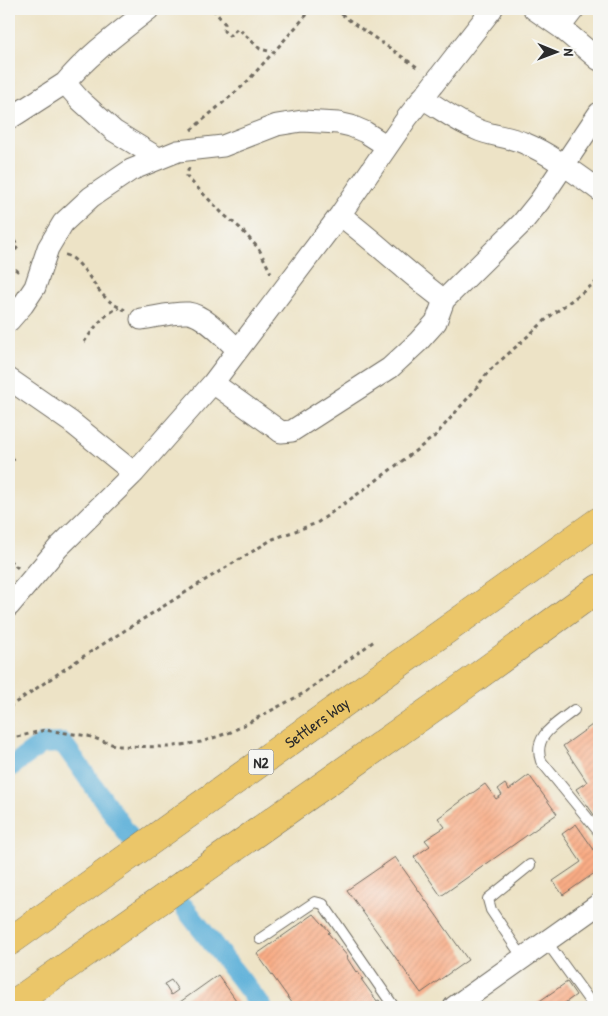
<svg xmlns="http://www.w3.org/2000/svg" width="608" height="1016" viewBox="0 0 608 1016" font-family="'Patrick Hand',sans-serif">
<defs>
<pattern id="building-hatch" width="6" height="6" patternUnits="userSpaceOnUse" patternTransform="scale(1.25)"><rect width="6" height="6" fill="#f9ac85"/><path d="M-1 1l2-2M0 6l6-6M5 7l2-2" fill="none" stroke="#d69473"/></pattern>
</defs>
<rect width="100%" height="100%" fill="#f6f6f2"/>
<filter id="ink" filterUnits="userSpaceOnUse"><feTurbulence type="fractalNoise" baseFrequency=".02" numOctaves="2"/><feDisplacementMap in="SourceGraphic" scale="10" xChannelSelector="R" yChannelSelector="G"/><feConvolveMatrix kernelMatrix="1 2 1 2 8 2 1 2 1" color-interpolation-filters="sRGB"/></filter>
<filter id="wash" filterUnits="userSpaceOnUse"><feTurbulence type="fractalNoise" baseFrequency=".0096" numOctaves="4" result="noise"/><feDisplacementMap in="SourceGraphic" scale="20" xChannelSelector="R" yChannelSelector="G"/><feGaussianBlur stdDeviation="1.12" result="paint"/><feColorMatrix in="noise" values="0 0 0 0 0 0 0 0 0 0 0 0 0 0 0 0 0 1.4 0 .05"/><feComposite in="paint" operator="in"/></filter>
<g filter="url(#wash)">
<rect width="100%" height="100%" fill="#ede3c6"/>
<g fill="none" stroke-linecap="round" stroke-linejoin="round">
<path stroke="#5eb1d9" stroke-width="20" d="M9,768l33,-24 21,-1 66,93
M184,907l78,100"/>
</g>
<g id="blocks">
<path fill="url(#building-hatch)" d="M599,720v102l-23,-33 11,-7 -24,-36z
M529,775l28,39 -116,82 -27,-39 16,-11 -5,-6 20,-13 -7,-9 47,-34 11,15 6,-4 -4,-6 7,-5 4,6z
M576,824l23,33v13l-36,25 -10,-14 28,-19 -19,-28z
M395,857l73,103 -47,33 -74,-103z
M314,914l16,18 -2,1 20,24 -1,1 9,14 1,-1 6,8h-2l16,22 2,-1 5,7h-89l-38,-53z
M218,975l23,32h-68z
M171,980l7,10 -7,5 -7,-11z
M567,982l9,13 -14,10 2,2h-33z"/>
</g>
</g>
<g filter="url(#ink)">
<use href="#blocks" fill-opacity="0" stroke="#6f6b61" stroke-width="1"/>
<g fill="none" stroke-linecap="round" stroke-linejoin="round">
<g stroke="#6f6b61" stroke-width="12">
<path id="lane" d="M574,710c-17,14 -42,25 -33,51l58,71
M260,939l55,-37 8,2 71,103
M546,941l48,66
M523,958l-32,-48 -3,-11 42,-34"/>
</g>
<g stroke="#6f6b61" stroke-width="23">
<path id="street" d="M534,9l26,18 14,-18
M560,27l39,33
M65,83c24,-29 55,-51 84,-74
M422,98c18,10 35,24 54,31 14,7 32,7 48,14 25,10 53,31 75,47
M9,119l56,-36 15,17 34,31 44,27
M340,215c36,27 67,58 104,85
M141,319c15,-2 32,-7 47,-6 17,2 38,26 50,37
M9,321l14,-16 12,-18 13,-39 15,-25 28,-26 40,-27 47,-19 45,-5 54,-21 25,-4 36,2 13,3 14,6 22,14
M9,379l62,43 63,51
M213,383l64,46 4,3 11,-1 98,-63 28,-26 18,-20 8,-22 78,-77 17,-21 60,-89
M9,606l49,-58 76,-75 79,-90 127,-168 67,-97 85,-109
M454,1007l145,-103"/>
</g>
<g stroke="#6f6b61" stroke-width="29">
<g id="highway">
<path id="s1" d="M9,942l590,-421"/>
<path d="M9,1007l451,-318 139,-101"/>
</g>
</g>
<path stroke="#6f6b61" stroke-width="3" stroke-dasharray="4 4" stroke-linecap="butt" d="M213,9l12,15 -1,7 5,5 9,-8 22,21 13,3
M335,9l18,14 67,46
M191,130l54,-46 67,-75
M189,168l-3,8 37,38 17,14 19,21 12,24
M9,234l9,12 -9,16
M65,255c14,2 28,29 37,39 7,8 14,12 23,16
M9,264l11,9
M84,342c10,-13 19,-28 35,-34
M9,450l5,11
M9,560l9,8
M9,707l75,-51 123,-77 66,-40 44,-16 56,-40 62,-47 39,-45 14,-19 61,-55 50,-37
M9,739l36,-9 43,6 29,10 51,1 33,-5 30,-10 73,-39 70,-52"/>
<use href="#lane" stroke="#fff" stroke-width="10"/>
<use href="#street" stroke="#fff" stroke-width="21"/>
<use href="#highway" stroke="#ebc669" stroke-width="28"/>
</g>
</g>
<g text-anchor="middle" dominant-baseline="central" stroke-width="4.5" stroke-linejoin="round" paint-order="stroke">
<rect fill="#f6f6f2" stroke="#686867" stroke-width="1" x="248.5" y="749.5" width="25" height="25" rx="4"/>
<g font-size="15" font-weight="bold" fill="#2b2b2b">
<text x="261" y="762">N2</text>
</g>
<g font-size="16" fill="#2b2b2b" stroke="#f6f6f2">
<text stroke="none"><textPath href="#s1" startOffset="378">Settlers Way</textPath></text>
</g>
</g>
<rect width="608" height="1016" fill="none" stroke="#f6f6f2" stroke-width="30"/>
<g transform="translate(556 52) rotate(91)" stroke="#f6f6f2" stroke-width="4" paint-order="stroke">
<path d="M0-4L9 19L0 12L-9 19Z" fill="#2b2b2b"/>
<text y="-8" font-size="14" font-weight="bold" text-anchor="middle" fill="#2b2b2b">N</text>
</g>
</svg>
